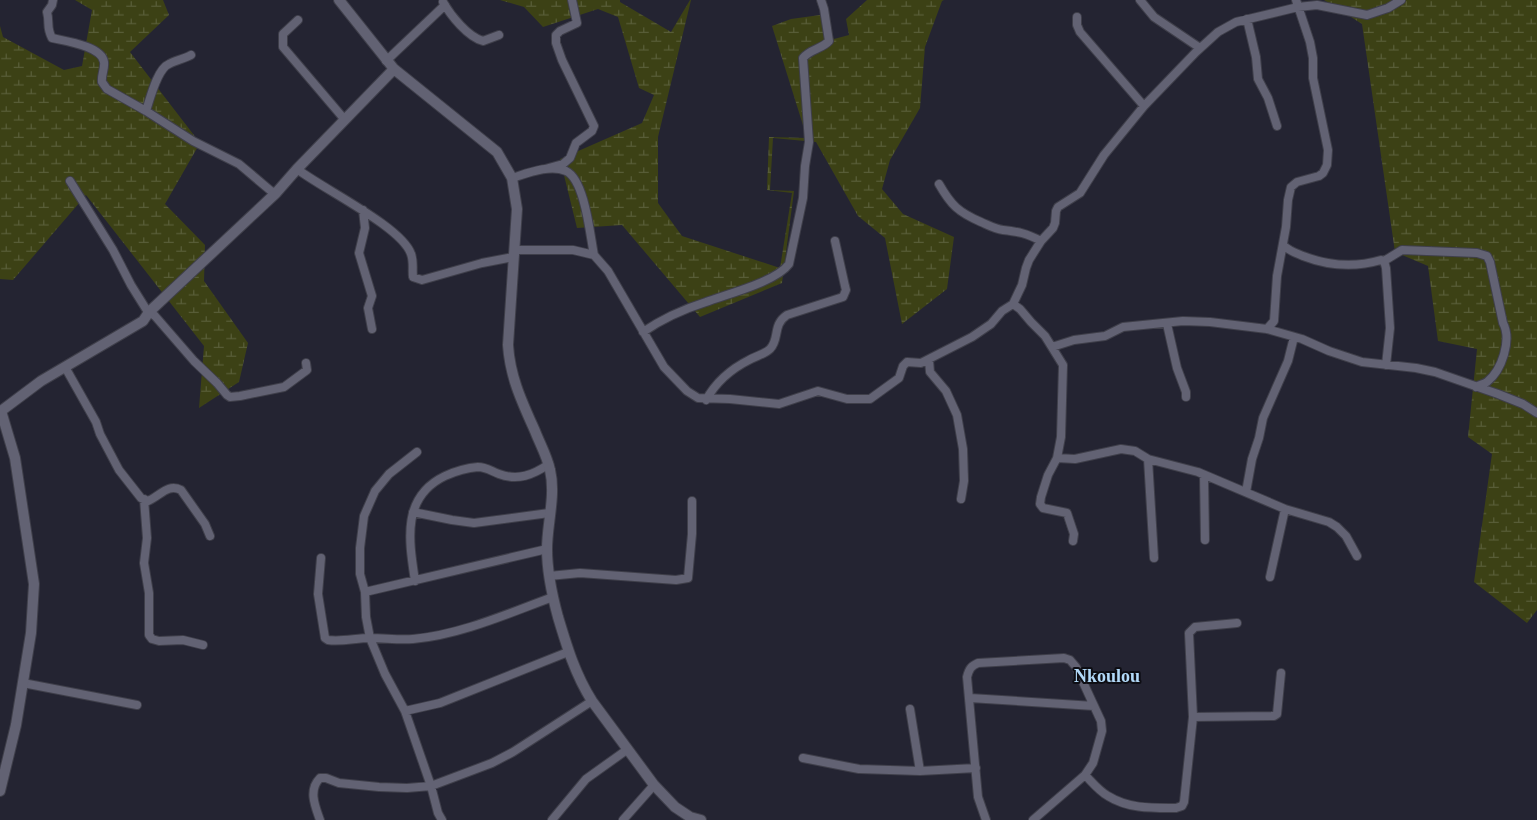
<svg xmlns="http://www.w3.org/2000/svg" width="1537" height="820" viewBox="0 0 1537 820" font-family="'Times New Roman',serif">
<defs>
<pattern id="wetland-marsh" width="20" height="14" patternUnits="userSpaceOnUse" patternTransform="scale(1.25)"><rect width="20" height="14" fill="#3c4115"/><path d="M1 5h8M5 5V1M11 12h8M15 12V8" fill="none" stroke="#585d38"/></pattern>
</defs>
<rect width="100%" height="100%" fill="#242432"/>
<path fill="url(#wetland-marsh)" d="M75,0h88l6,15 -39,37 70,91 -35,61 40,41 -1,36 44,62 -9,39 -40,26 5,-62 -118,-151 -73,85 -13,-1v-253l3,11 61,33 18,-4 10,-56z
M500,0h120v2l51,30 19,-32h1l-33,137v66l24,33 98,32 12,-75 -25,-3 2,-53 38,1 -35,-112 19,-7 29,-4 14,24 15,-4 -3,-16 21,-19h77l-2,1 -17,46 -5,61 -30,52 -8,29 21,25 51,23 -7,52 -45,35 -17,-86 -27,-22 -42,-74 -43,-4 -3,52 24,1 -12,92 -82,34 -78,-92 -45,3 -17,-69 82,-36 12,-28 -15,-7 -21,-71 -20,-8 -55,18 -19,-20z
M1324,0h213v610l-10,13 -53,-41 18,-128 -24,-17 9,-88 -39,-8 -10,-75 -33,-14 -33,-228z"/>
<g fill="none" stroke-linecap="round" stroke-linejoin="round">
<g stroke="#3f3f4a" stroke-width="10">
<path id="minor" d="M53,0l-1,5 -5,7c3,11 -1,15 5,26 13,3 50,8 52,24 1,7 -3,13 -2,20l5,7 39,22 47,30 46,23 32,27 5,2
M1140,0l14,17 46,31
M443,2c8,14 25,35 40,39l16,-6
M1077,17v8l3,7 64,74
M1247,19l9,38 2,22 10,19 9,28
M298,20l-15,14v13l62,73
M386,61l59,-56
M146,111c4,-12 11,-42 23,-47 7,-4 15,-5 22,-9
M297,169c26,20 105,58 114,85 3,8 1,16 2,23l9,3 60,-17 31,-6
M545,169l18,-5 7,-6 6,-15 16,-12 2,-5 -32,-66 -6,-17v-8l4,-4 17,-8 -5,-23
M512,178c16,-5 38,-14 54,-7 19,9 24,64 28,84
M70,181l43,69 18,35 15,24 9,7 39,45 23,22 10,12 3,2 10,-1 44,-9 23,-17 -1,-7
M939,184c12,21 19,28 42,38 7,3 14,7 22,8 16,2 23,3 38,11
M363,210l2,18 -6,25 13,43 -4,12 4,21
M1283,245c6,6 13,8 20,11 26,10 51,12 78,4l3,1 18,-11 75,3 10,3 3,6 13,61c9,17 -1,47 -16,59 -3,2 -8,3 -11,5
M514,250h59l21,5 14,16 56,96 23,24 11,7 32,1 49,5 39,-13 29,8h23l29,-21 4,-12 4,-4 14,1 51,-26 19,-13 11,-13 11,-7 9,-19 4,-17 3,-8 12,-19 12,-13 2,-5 1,-12 2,-4 22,-14 24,-38 40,-49 52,-54 22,-20 18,-10 62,-15 19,-2 50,10 21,-7 13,-8
M1384,261l2,7 4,60 -4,37
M1013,304l7,5 11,13 14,14 18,29 -2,72 -4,21 -9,17 -7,22 -1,7 3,4 24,5 7,21 -1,7
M1167,324l10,44 9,24v5
M1267,329l7,-8 3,-45 9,-49 2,-27 3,-13 6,-5 22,-6 4,-3 4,-8 1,-15 -15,-72v-20l-3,-16 -14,-42
M643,332c19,-13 41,-23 63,-30 21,-8 70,-20 83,-38l14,-66 2,-32 4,-24 -6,-84c7,-9 19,-9 26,-17l-5,-32 -3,-9
M1052,347l22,-7 31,-4 18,-9 60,-6 27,1 57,7 35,10 27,12 33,11 54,6 19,4 63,22 25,10 14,9
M929,360l1,12 16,19 11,24 6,34 1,32 -3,18
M65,367l31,55 4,12 19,36 22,28 7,3c12,-5 20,-18 33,-11l24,34 5,12
M706,400c10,-18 25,-31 43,-40 7,-4 16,-6 21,-11 10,-10 2,-24 17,-34l56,-18 3,-7 -1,-4 -10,-45
M417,452l-28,22 -14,17 -11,25 -4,32v26l5,18 1,25 4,21 15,36 20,37 26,75 7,27 4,7
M1057,458l18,1 46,-10 14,2 13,8 50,13 87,37 44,13 8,5 9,9 11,20
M1148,459l6,99
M1204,475l1,65
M1246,492l6,-33 7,-21 4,-20 25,-57 6,-24
M144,499l3,39 -3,25 5,30v42l3,4 7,2 24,-1 20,5
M413,512l39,8 22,3 75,-10
M321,558l-3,36 7,44 3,2c14,2 28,-2 42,-2 15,0 28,2 43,1 47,-4 96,-26 140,-42
M549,576l31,-3 96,7 12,-2 4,-44v-33
M1270,577l15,-68
M415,581c-6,-40 -14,-84 30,-105 11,-5 20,-8 33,-9 8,0 13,4 21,7 19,7 34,1 50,-10
M365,592l182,-43
M23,683l114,22
M970,698l124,8
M910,709l10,62
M405,711l35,-8 128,-51
M1193,717l81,-1 3,-2 4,-41
M803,758l56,11 61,2 56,-3
M1085,775c7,7 14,16 23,21 21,13 44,12 68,12l6,-2 2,-4 9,-85 -4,-84 6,-6 42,-4
M320,820c-5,-14 -12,-30 0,-42h6l13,5 40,4 28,1 24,-2 61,-23 21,-11 79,-51
M552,820l34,-41 42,-30
M623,820l31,-35
M986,820l-8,-23 -11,-120c2,-8 4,-11 11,-14l86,-5 6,2 6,7 25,54 1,10 -9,32 -8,12 -52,45"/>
</g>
<g stroke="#3f3f4a" stroke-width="12">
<path id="tertiary" d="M339,0l55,69 103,83 15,26 5,31 -9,136c2,32 14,57 27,86 5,13 12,25 15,39 6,25 -3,54 -3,79 0,24 5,46 11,68 9,30 17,57 34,84l62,84 21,22 15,10 11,3
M0,791l16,-66 15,-92 3,-49 -19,-126 -14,-47 40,-30 102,-60 6,-9 127,-119 21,-24 97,-100"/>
</g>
<use href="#minor" stroke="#626273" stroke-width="8"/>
<use href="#tertiary" stroke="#626273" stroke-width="10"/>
</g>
<g text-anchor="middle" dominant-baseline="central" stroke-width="4" stroke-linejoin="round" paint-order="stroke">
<g font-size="18" font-weight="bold" fill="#b2d9f8" stroke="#0e0e14">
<text x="1107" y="676">Nkoulou</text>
</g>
</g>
</svg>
